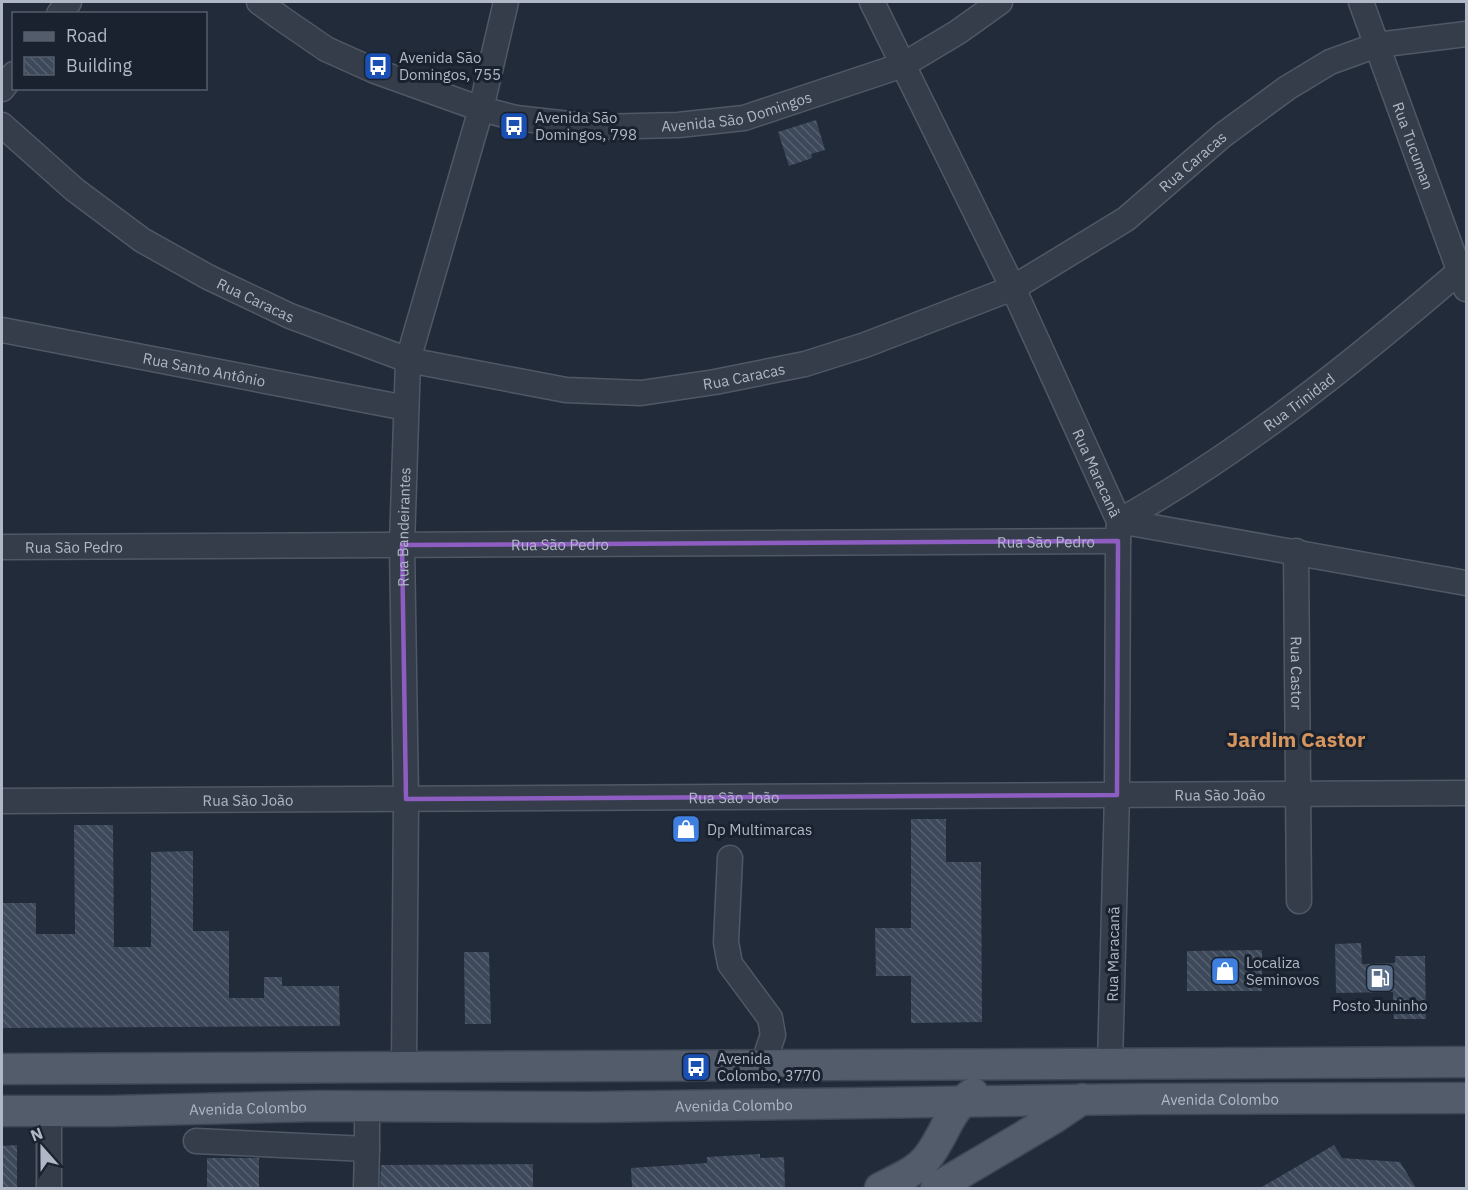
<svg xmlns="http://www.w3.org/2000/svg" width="1468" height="1190" viewBox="0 0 1468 1190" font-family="'IBM Plex Sans',sans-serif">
<defs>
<pattern id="building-back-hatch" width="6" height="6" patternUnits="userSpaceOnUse" patternTransform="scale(1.5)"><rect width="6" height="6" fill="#3d495a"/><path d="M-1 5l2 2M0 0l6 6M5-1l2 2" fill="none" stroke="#566170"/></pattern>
</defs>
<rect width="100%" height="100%" fill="#212b3a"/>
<path fill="url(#building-back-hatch)" d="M816,120l9,30 -14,4 1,4 -23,8 -11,-34z
M911,819h35v43h35l1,160 -71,1v-47h-35l-1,-48h36z
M74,825h39l1,122h37v-95l42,-1v80h36v67h35v-21h18v9h57l1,40 -338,2v-125h34v31h39z
M1361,943l1,21 33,-1v-7h30l1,63h-32l-1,-27 -57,1 -1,-49z
M1262,950v41h-75v-40z
M464,952h25l2,72h-26z
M17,1145v43h-15v-42z
M1334,1145l8,13 58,4 16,26h-156z
M760,1154v4l24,-1 1,31h-153l-1,-20 76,-5v-6z
M207,1158h52v30h-52z
M533,1164v24h-153l1,-23z"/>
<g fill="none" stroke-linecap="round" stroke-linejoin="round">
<g stroke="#505865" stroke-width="27">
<g id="minor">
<path id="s1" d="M259,2l22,16 45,31 49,22 106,38 35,9 80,9 82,-2 66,-7 159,-53 55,-33 42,-30"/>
<path id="s2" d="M872,2l141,286 106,233 -1,20 -1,254 -7,269"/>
<path id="s3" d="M1361,2l105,287"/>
<path d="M59,14l10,-12"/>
<path d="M2,89l12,-15"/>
<path id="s4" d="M2,125l73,65 67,50 66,37 82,39 118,44 158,30 75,3 74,-11 90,-18 60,-19 148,-57 113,-69 97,-84 64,-47 43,-26 47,-17 89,-11"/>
<path id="s5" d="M2,330l404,78"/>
<path id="s6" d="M1119,521c122,-68 236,-160 342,-251l5,1"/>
<path d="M1119,521l347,62"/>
<path id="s7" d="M2,547l1116,-6"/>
<path id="s8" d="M1296,551l3,350"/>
<path id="s9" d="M2,801l1464,-8"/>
<path d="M730,858l-4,84 4,22 40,54 3,17 -11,32"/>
<path id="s10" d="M404,1067l2,-268 -4,-254 6,-185 73,-251 25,-107"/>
<path d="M49,1111v77"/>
<path d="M196,1141l171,8 -1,39"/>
<path d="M367,1149v-43"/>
</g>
</g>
<g stroke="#3e4654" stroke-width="33">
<g id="major">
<path d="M2,1069l1464,-7"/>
<path id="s11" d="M2,1111h107l209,-5 273,1 547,-8 328,-1"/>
<path d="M880,1188c15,-8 36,-16 47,-30 18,-22 21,-48 46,-65"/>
<path d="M936,1188l118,-70 28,-19"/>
</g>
</g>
<use href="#minor" stroke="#353d4a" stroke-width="24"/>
<use href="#major" stroke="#535c6b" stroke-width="30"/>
</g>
<path fill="none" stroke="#8e5dc2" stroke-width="4.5" stroke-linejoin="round" d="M1118,541l-1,254 -711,4 -4,-254z"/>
<defs>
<g id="bus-square" transform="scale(1.5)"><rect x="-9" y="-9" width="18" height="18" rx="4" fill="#1a4fb4" stroke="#1a222f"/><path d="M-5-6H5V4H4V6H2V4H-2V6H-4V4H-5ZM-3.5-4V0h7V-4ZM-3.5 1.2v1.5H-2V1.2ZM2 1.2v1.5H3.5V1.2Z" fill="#fff"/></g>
<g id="shop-square" transform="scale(1.5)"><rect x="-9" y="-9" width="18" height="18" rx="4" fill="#3f7fe0" stroke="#1a222f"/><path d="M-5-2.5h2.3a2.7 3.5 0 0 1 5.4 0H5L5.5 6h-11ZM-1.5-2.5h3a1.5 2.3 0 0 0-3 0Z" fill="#fff"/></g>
<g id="fuel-square" transform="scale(1.5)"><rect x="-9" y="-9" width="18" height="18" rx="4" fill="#5c6f8a" stroke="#1a222f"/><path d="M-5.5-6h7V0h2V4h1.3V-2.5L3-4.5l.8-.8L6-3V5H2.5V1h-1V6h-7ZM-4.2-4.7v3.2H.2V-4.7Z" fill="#fff"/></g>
</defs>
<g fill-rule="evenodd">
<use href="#bus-square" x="378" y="66"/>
<use href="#bus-square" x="514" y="126"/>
<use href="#shop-square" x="686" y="829"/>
<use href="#shop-square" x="1225" y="971"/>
<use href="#fuel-square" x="1380" y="978"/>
<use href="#bus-square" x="696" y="1067"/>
</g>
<g text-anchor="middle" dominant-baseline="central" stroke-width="6" stroke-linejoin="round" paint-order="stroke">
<g font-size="15" fill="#b0b8c7" stroke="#1a222f" text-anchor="start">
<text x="399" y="57">Avenida São<tspan x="399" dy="17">Domingos, 755</tspan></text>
<text x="535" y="117">Avenida São<tspan x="535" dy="17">Domingos, 798</tspan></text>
<text x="707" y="829">Dp Multimarcas</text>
<text x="1246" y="962">Localiza<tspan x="1246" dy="17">Seminovos</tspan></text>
<text x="1380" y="1005" text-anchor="middle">Posto Juninho</text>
<text x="717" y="1058">Avenida<tspan x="717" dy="17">Colombo, 3770</tspan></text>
</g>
<g font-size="15" fill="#b0b8c7" stroke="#1a222f">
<text stroke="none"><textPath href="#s1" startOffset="507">Avenida São Domingos</textPath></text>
<text stroke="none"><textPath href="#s3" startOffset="153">Rua Tucuman</textPath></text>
<text stroke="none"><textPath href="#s4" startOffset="1318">Rua Caracas</textPath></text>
<text stroke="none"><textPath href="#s4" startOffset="310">Rua Caracas</textPath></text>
<text stroke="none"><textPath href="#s5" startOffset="206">Rua Santo Antônio</textPath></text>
<text stroke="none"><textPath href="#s4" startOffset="814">Rua Caracas</textPath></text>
<text stroke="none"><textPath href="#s6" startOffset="216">Rua Trinidad</textPath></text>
<text stroke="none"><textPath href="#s2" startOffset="522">Rua Maracanã</textPath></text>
<text stroke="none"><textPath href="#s10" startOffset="540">Rua Bandeirantes</textPath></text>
<text stroke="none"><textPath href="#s7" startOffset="1044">Rua São Pedro</textPath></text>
<text stroke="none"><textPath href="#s7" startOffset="558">Rua São Pedro</textPath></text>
<text stroke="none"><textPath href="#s7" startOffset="72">Rua São Pedro</textPath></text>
<text stroke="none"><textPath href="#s8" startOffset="122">Rua Castor</textPath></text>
<text stroke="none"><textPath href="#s9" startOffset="1218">Rua São João</textPath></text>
<text stroke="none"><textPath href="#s9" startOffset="732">Rua São João</textPath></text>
<text stroke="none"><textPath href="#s9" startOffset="246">Rua São João</textPath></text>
<text transform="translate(1113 954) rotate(-89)">Rua Maracanã</text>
<text stroke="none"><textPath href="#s11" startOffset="1218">Avenida Colombo</textPath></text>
<text stroke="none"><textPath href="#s11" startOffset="732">Avenida Colombo</textPath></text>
<text stroke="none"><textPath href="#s11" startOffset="246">Avenida Colombo</textPath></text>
</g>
<g font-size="21" font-weight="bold" fill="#d5955d" stroke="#1a222f">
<text x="1296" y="739">Jardim Castor</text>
</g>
</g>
<rect width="1468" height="1190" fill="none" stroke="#b0b8c7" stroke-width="6"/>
<rect x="12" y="12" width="195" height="78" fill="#1a222f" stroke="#565e6c" stroke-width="1.5"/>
<rect x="24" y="32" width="30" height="9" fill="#535c6b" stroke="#565e6c" stroke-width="1.5"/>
<text x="66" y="42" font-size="18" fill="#b0b8c7">Road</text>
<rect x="24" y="57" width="30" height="18" fill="url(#building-back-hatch)" stroke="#565e6c" stroke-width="1.5"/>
<text x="66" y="72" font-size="18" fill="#b0b8c7">Building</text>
<g transform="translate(42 1148) rotate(339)" stroke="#1a222f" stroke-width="4.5" paint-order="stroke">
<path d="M0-4.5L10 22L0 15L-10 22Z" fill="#b0b8c7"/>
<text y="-9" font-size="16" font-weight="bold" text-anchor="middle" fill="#b0b8c7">N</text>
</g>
</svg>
